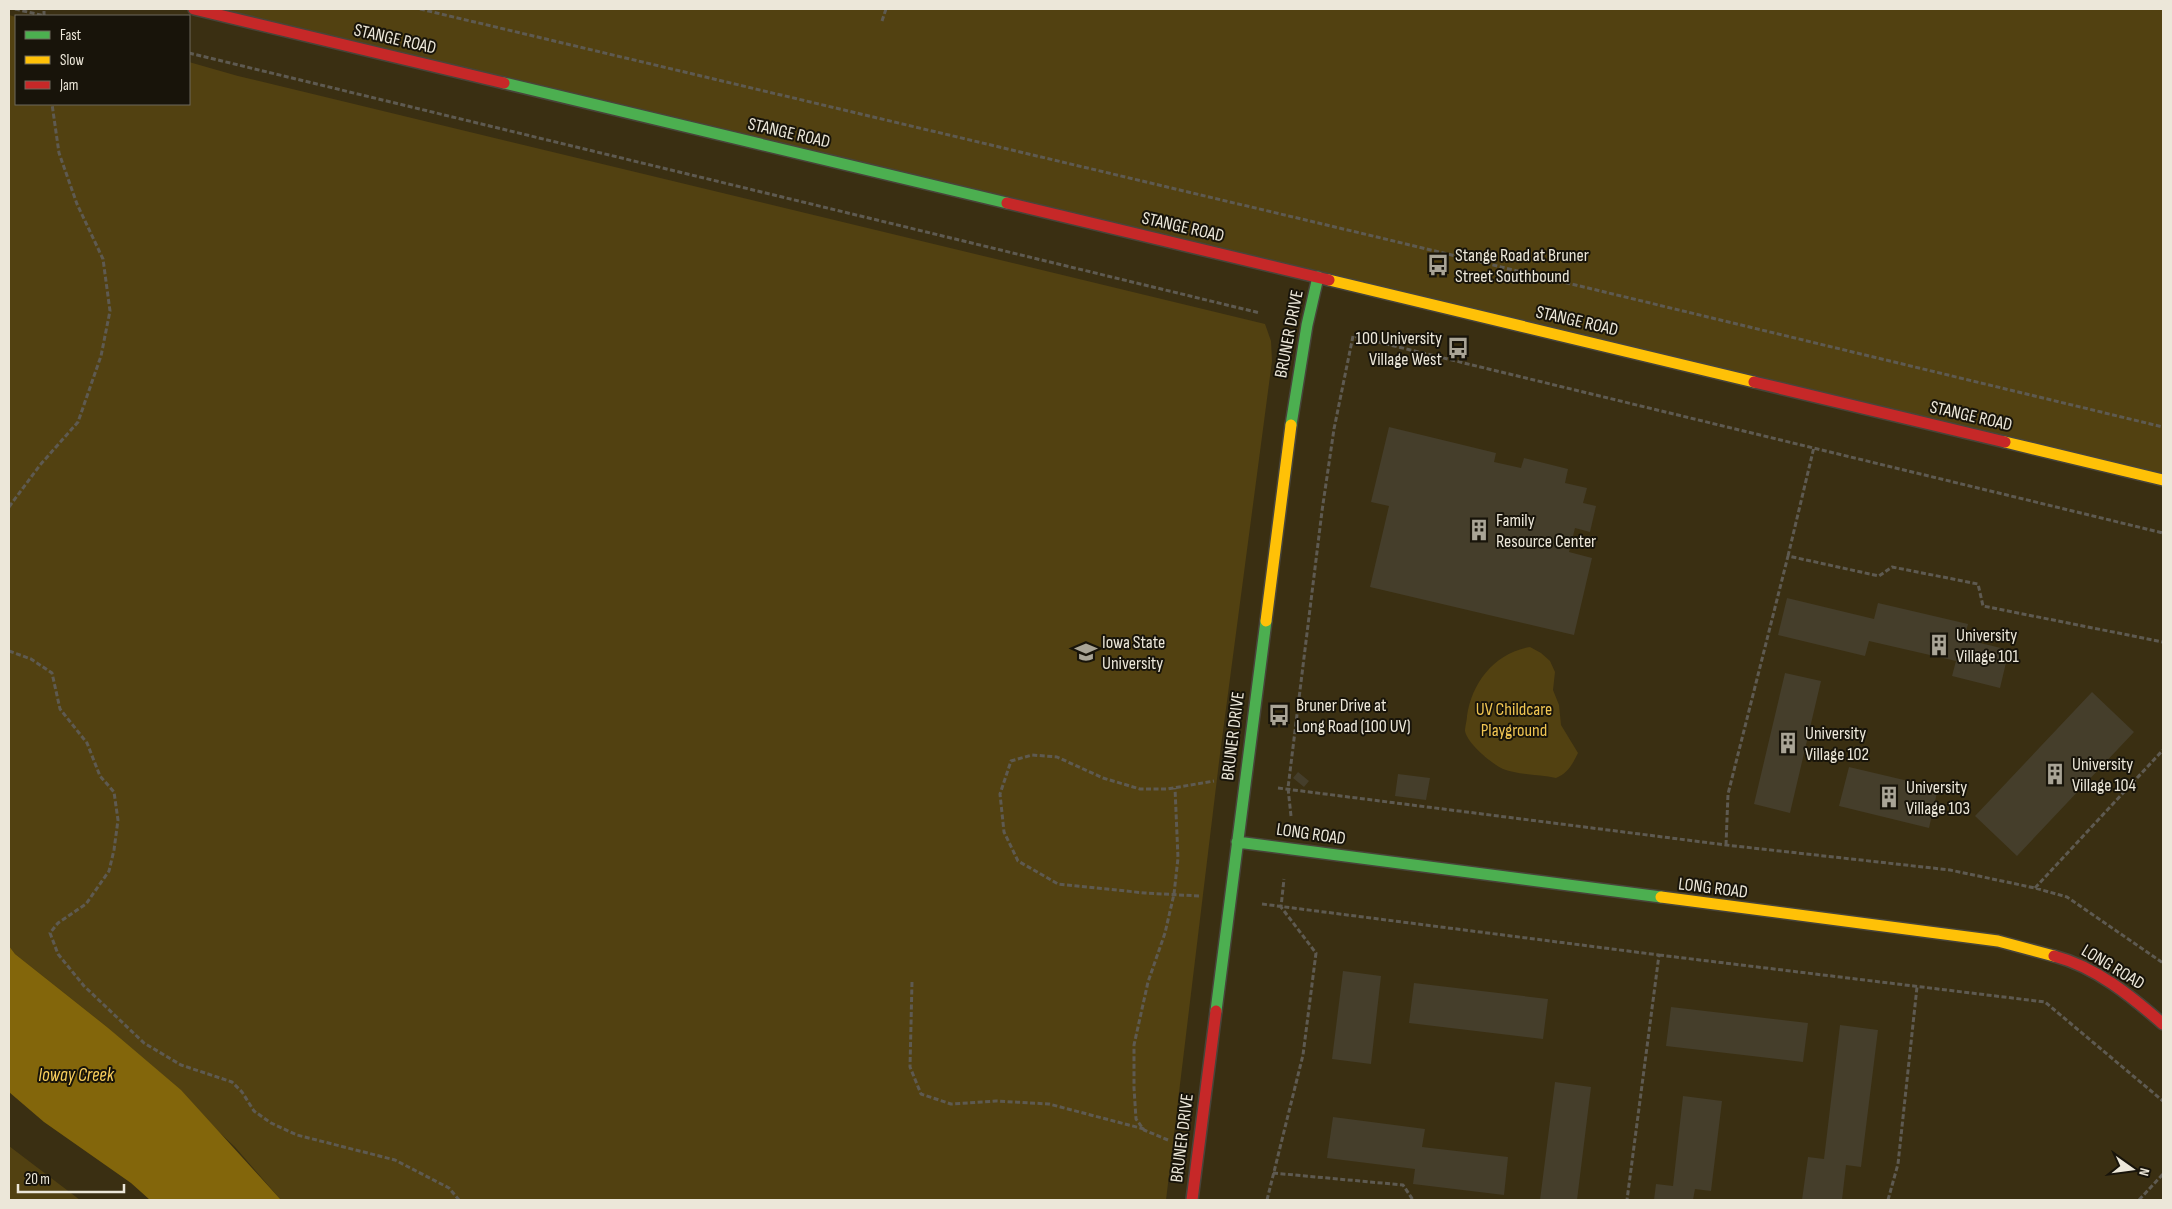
<svg xmlns="http://www.w3.org/2000/svg" width="2172" height="1209" viewBox="0 0 2172 1209" font-family="'Sofia Sans Condensed',sans-serif">
<rect width="100%" height="100%" fill="#2d281b"/>
<path fill="#3a2f12" fill-rule="evenodd" d="M9,9h2154v1191h-2154zM16,16h173v88h-173z"/>
<path fill="#524111" d="M194,9h1969v471z
M9,15l7,2v87h173v-42l49,14 1027,248 6,17 1,20 -52,393 -54,446h-885l-46,-53 -128,-120 -92,-73 -6,-8z
M1530,647l11,6 9,8 5,11 -2,18 6,15 2,20 17,28c-6,12 -10,20 -22,25 -17,-4 -38,-3 -53,-9 -11,-5 -36,-26 -38,-38 0,-4 2,-11 2,-15 5,-34 28,-63 63,-69z
M9,1146l71,54h-71z"/>
<path fill="#83660b" d="M9,946l6,8 92,73 74,63 100,110h-131l-19,-17 -87,-61 -35,-30z"/>
<path fill="#453e2b" d="M1389,427l107,26 -2,9 27,6 3,-10 44,11 -3,14 22,5 -4,15 13,3 -6,26 -15,-4 -6,24 23,6 -18,77 -204,-48 19,-81 -18,-4z
M1787,598l87,21 4,-16 90,21 -4,15 45,11 -9,38 -48,-12 4,-15 -87,-20 -4,15 -87,-21z
M1785,673l36,8 -31,132 -36,-9z
M2092,692l42,40 -117,124 -42,-40z
M1849,767l89,21 -9,40 -90,-22z
M1298,772l11,9 -5,6 -11,-9z
M1398,774l32,4 -4,22 -31,-4z
M1343,971l38,5 -10,88 -39,-5z
M1414,983l134,16 -5,40 -134,-16z
M1671,1007l137,16 -5,39 -137,-16z
M1840,1025l38,5 -17,137 -15,-2 -4,35h-40l6,-43 16,2z
M1555,1082l36,5 -14,113h-37z
M1683,1096l39,5 -11,90 -16,-2 -2,11h-39l2,-16 17,2z
M1333,1117l92,12 -3,18 86,10 -4,38 -91,-11 2,-15 -88,-11z"/>
<g fill="none" stroke-linecap="round" stroke-linejoin="round">
<g stroke="#484439" stroke-width="14">
<path id="fast" d="M504,83l503,120
M1291,425l16,-100 11,-48
M1237,842l424,55
M1216,1011l50,-390"/>
</g>
<g stroke="#484439" stroke-width="14">
<path id="slow" d="M1329,280l425,102
M2005,442l158,38
M1266,621l25,-196
M1661,897l337,44 56,15"/>
</g>
<g stroke="#484439" stroke-width="14">
<path id="jam" d="M194,9l310,74
M1007,203l322,77
M1754,382l251,60
M2054,956c42,11 77,40 109,68
M1192,1200l24,-189"/>
</g>
<path stroke="#5e5a51" stroke-width="3" stroke-dasharray="5 2.5" stroke-linecap="butt" d="M420,9l957,228 786,190
M44,16v-7
M882,21l4,-12
M189,53l1071,260
M9,507l31,-42 38,-43 23,-66 9,-45 -7,-52 -26,-55 -18,-51 -7,-49
M1788,556l26,-109
M9,651l22,8 21,14 8,36 27,34 13,33 14,16 4,28 -4,30 -5,21 -23,33 -28,19 -8,10 8,21 26,32 60,57 37,22 51,17 10,10 12,19 17,12 26,12 98,25 54,28 10,12
M1278,788l448,57 224,25 85,18 32,9 96,66
M1291,816l-3,-28 34,-277 12,-82 19,-93 810,197
M1726,845l2,-51 60,-238 91,20 13,-9 86,17 5,22 180,36
M2035,888l128,-138
M1199,896l-54,-3 -87,-9 -40,-23 -14,-29 -4,-38 11,-33 21,-6 25,2 46,21 37,11h27l47,-8
M1262,904l397,51 -32,245
M1659,955l386,47 118,99
M912,982l-2,85 11,27 30,10 45,-3 53,3 95,25
M1168,1140l-24,-10 -8,-11 -2,-31v-43l14,-63 17,-49 9,-39 4,-36 -3,-70
M1273,1173l130,12 10,15
M1267,1200l36,-145 13,-102 -35,-46 3,-28
M1888,1200l10,-36 19,-177
M2139,1200l24,-26"/>
<use href="#fast" stroke="#4caf50" stroke-width="11"/>
<use href="#slow" stroke="#ffc107" stroke-width="11"/>
<use href="#jam" stroke="#c62828" stroke-width="11"/>
<path stroke="#5e5a51" stroke-width="3" stroke-dasharray="5 2.5" stroke-linecap="butt" d="M15,9l30,7"/>
</g>
<defs>
<g id="bus-bare" transform="scale(1.725)"><path d="M-5-6H5V4H4V6H2V4H-2V6H-4V4H-5ZM-3.5-4V0h7V-4ZM-3.5 1.2v1.5H-2V1.2ZM2 1.2v1.5H3.5V1.2Z" fill="#a9a496" stroke="#18140a" stroke-width="2.5" paint-order="stroke"/></g>
<g id="building-bare" transform="scale(1.725)"><path d="M-4-6H4V6H1V3H-1V6H-4ZM-2.5-4.3h1.7v1.8h-1.7ZM.8-4.3h1.7v1.8H.8ZM-2.5-1h1.7V.8h-1.7ZM.8-1h1.7V.8H.8Z" fill="#a9a496" stroke="#18140a" stroke-width="2.5" paint-order="stroke"/></g>
<g id="university-bare" transform="scale(1.725)"><path d="M0-5L7-2L0 1L-7-2ZM-4 1L0 2.5L4 1V4Q0 6-4 4Z" fill="#a9a496" stroke="#18140a" stroke-width="2.5" paint-order="stroke"/></g>
</defs>
<g fill-rule="evenodd">
<use href="#bus-bare" x="1438" y="265"/>
<use href="#bus-bare" x="1458" y="348"/>
<use href="#building-bare" x="1479" y="530"/>
<use href="#building-bare" x="1939" y="645"/>
<use href="#university-bare" x="1086" y="652"/>
<use href="#bus-bare" x="1279" y="715"/>
<use href="#building-bare" x="1788" y="743"/>
<use href="#building-bare" x="2055" y="774"/>
<use href="#building-bare" x="1889" y="797"/>
</g>
<g text-anchor="middle" dominant-baseline="central" stroke-width="4" stroke-linejoin="round" paint-order="stroke">
<g font-size="18" fill="#ece7d9" stroke="#18140a">
<text transform="translate(395 39) rotate(13)">STANGE ROAD</text>
<text transform="translate(789 133) rotate(13)">STANGE ROAD</text>
<text transform="translate(1183 227) rotate(13)">STANGE ROAD</text>
<text transform="translate(1577 321) rotate(13)">STANGE ROAD</text>
<text transform="translate(1289 334) rotate(-79)">BRUNER DRIVE</text>
<text transform="translate(1971 416) rotate(13)">STANGE ROAD</text>
<text transform="translate(1233 736) rotate(-83)">BRUNER DRIVE</text>
<text transform="translate(1311 834) rotate(8)">LONG ROAD</text>
<text transform="translate(1713 888) rotate(7)">LONG ROAD</text>
<text transform="translate(2113 967) rotate(31)">LONG ROAD</text>
<text transform="translate(1182 1138) rotate(-83)">BRUNER DRIVE</text>
</g>
<g font-size="18" fill="#ece7d9" stroke="#18140a" text-anchor="start">
<text x="1455" y="255">Stange Road at Bruner<tspan x="1455" dy="21">Street Southbound</tspan></text>
<text x="1442" y="338" text-anchor="end">100 University<tspan x="1442" dy="21">Village West</tspan></text>
<text x="1496" y="520">Family<tspan x="1496" dy="21">Resource Center</tspan></text>
<text x="1956" y="635">University<tspan x="1956" dy="21">Village 101</tspan></text>
<text x="1102" y="642">Iowa State<tspan x="1102" dy="21">University</tspan></text>
<text x="1296" y="705">Bruner Drive at<tspan x="1296" dy="21">Long Road (100 UV)</tspan></text>
<text x="1805" y="733">University<tspan x="1805" dy="21">Village 102</tspan></text>
<text x="2072" y="764">University<tspan x="2072" dy="21">Village 104</tspan></text>
<text x="1906" y="787">University<tspan x="1906" dy="21">Village 103</tspan></text>
</g>
<g font-size="18" fill="#f0c552" stroke="#18140a">
<text x="1514" y="709">UV Childcare<tspan x="1514" dy="21">Playground</tspan></text>
</g>
<g font-size="19" font-style="italic" fill="#facf5d" stroke="#18140a">
<text x="76" y="1075">Ioway Creek</text>
</g>
</g>
<rect width="2172" height="1209" fill="none" stroke="#ece7d9" stroke-width="20"/>
<rect x="15" y="15" width="175" height="90" fill="#18140a" stroke="#6d685d"/>
<rect x="25" y="31" width="25" height="8" fill="#4caf50" stroke="#6d685d"/>
<text x="60" y="40" font-size="15" fill="#ece7d9">Fast</text>
<rect x="25" y="56" width="25" height="8" fill="#ffc107" stroke="#6d685d"/>
<text x="60" y="65" font-size="15" fill="#ece7d9">Slow</text>
<rect x="25" y="81" width="25" height="8" fill="#c62828" stroke="#6d685d"/>
<text x="60" y="90" font-size="15" fill="#ece7d9">Jam</text>
<g transform="translate(2132 1169) rotate(104)" stroke="#18140a" stroke-width="4" paint-order="stroke">
<path d="M0-4L9 19L0 12L-9 19Z" fill="#ece7d9"/>
<text y="-8" font-size="14" font-weight="bold" text-anchor="middle" fill="#ece7d9">N</text>
</g>
<path d="M18 1184v8h106v-8" fill="none" stroke="#ece7d9" stroke-width="2.5"/>
<text x="25" y="1184" font-size="15" fill="#ece7d9" stroke="#18140a" stroke-width="4" paint-order="stroke">20 m</text>
</svg>
